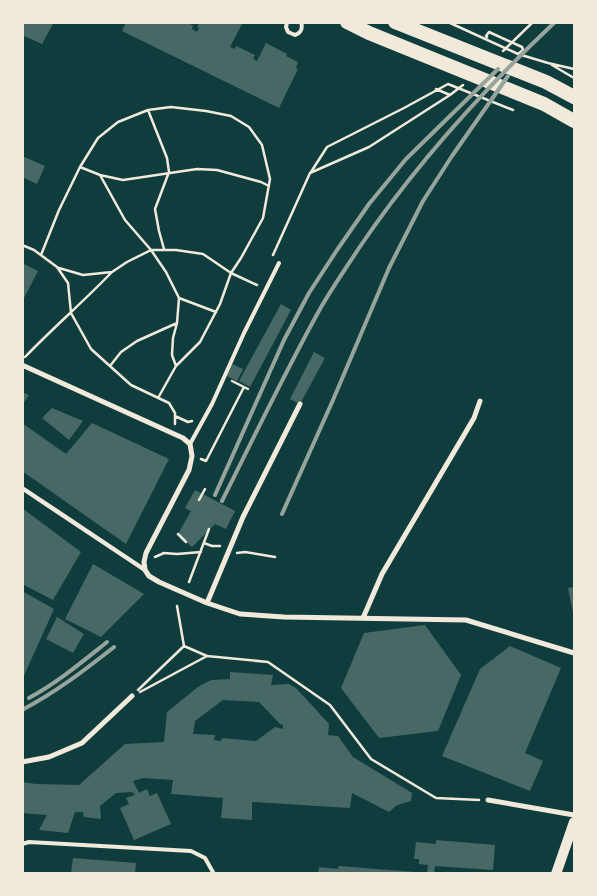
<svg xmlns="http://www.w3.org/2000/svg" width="597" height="896" viewBox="0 0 597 896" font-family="'Source Sans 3',sans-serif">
<rect width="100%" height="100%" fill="#0f3d3e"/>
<path fill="#486865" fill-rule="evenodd" d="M22,22h32l-12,22 -20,-9z
M126,22h61l6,4 -1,3 5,3 2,-4 -2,-1 3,-5h39l3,2 -12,23 5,2 1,-3 19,9 -2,4 4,2 9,-18 21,11 -1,2 12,6 -2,6 2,1 -19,39 -157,-77z
M22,156l23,10 -8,18 -15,-7z
M22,263l16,8 -16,31z
M281,304l10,6 -41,77 -11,-6z
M314,352l11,6 -25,46 -10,-5z
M232,364l11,5 -6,12 -10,-5z
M22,392l7,3 -7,10z
M52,408l31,13 -14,19 -27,-22z
M22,423l44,31 26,-31 77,36 -43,85 -104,-73z
M195,490l40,21 -9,18 -11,-5 -23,23 -14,-13 13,-23 -6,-3z
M22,508l59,44 -28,48 -31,-16z
M93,564l51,30 -43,43 -36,-18z
M574,587v31l-6,-30z
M22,591l32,18 -32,71v-64l2,-4 -2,-1z
M57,617l27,17 -11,19 -27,-14z
M425,625l36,50 -23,56 -59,7 -38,-50 23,-55z
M510,646l51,22 -36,85 18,8 -13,30 -88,-35 38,-87z
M230,672l43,3 -2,10 18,-1 7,4 33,36 -1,11 10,1 15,21 59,36 -1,8 -14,4 -8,7 -37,-19 -2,15 -98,-6v18l-31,-2 2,-20 -52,-4 2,-14 -30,-2 -10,3 6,12 8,-4 3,7 7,-3 14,31 -37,16 -14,-32 9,-4 -3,-6 9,-3 -3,-3 -16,1 -16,13 1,13 -17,-2 -1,-5h-8l-7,21 -29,-3 8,-15 -25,-2v-31l14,2 43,1 46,-41 39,-2 3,-30 31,-25 13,-7 19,-1zM223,700l36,2 21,22 3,1v4l-8,-2 -19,14 -34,-3 -1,3 -7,-1 1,-5 -22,-1 2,-13z
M436,840l59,5 -2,25 -58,-4 -1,8h-7l1,-9 -9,-1v-5h-5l2,-17 20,2z
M73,858l63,5 -1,11h-64z
M339,866l76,6 -1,2h-96l1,-7 19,2z"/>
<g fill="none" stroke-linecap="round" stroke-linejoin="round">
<path stroke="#f1e9da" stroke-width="2.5" d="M448,22l70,32 30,9 26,6
M487,37l-1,-1 3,-4 33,15 1,3 -5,4
M503,51l30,-29
M552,65l22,13
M436,89l14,6
M148,110l19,48 2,14 -14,37 4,22 5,18
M80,167l20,8 25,45 26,30 15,22 13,26 -2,25 -4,15 -1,17 4,11
M311,172l16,-25 77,-39 44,-24 65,26
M100,175l23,5 74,-11 20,1 44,12 8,4
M22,245l12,5 23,17 11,16 3,30 20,36 40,36 38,18 6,10v11
M41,255l18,-45 21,-43 18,-29 20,-16 30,-12 23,-3 35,4 25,5 18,11 13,18 8,34 -7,39 -22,40 -10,15 -11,31 -20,38 -24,24 -18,32
M273,255l37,-82 59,-26 81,-52 13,-10
M59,268l24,7 29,-3 15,-10 24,-12h25l27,4 28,19 26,12
M179,298l37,14
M25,357c28,-29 58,-55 86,-84
M110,366l11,-14 16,-11 40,-18
M232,381l12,6
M175,416l13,6 4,-1
M201,459l5,2 38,-74 4,2
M199,500l6,-11
M178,534l8,8
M204,543l8,3h8
M237,553l8,-1 30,5
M155,557l9,-4 13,1 24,-2
M189,582l20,-53
M184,646l23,10
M138,690l46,-44 -7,-40
M140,692l67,-36 61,6 62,43 41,54 65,39 43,2"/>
<path stroke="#f1e9da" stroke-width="4" d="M287,22l-1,5 2,5 7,3c6,-2 8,-7 6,-13
M190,444l22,-40 32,-71 35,-70
M22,844l7,-2 162,9 14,7 9,16"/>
<path stroke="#f1e9da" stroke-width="4.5" d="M22,488l123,82"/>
<path stroke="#f1e9da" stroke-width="5" d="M22,365l161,73 7,6 2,12 -3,14 -43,83 -2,9 1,8 4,6 10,6 48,21 33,11 44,3 182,3 108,33
M207,603l36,-86 57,-113
M363,618l19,-44 92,-156 6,-17
M22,762l27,-5 33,-14 50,-47
M488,800l86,15"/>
<path stroke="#f1e9da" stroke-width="10" d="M556,874l18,-52"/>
<path stroke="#f1e9da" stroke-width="14" d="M347,22l22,11 175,71 30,17
M395,22l151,60 28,15"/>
<path stroke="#97a49c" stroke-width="4" d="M215,495l69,-155 25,-47 28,-43 32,-46 37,-45 92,-90
M222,501c32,-64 63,-129 98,-192 12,-21 26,-41 39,-61 56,-83 123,-157 196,-226
M282,514l51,-114 56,-132 34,-67 29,-45 56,-80
M29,698c28,-15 53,-36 78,-56
M22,710c34,-18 63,-40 92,-63"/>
</g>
<rect width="597" height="896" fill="none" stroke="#f1e9da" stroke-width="48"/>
</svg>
